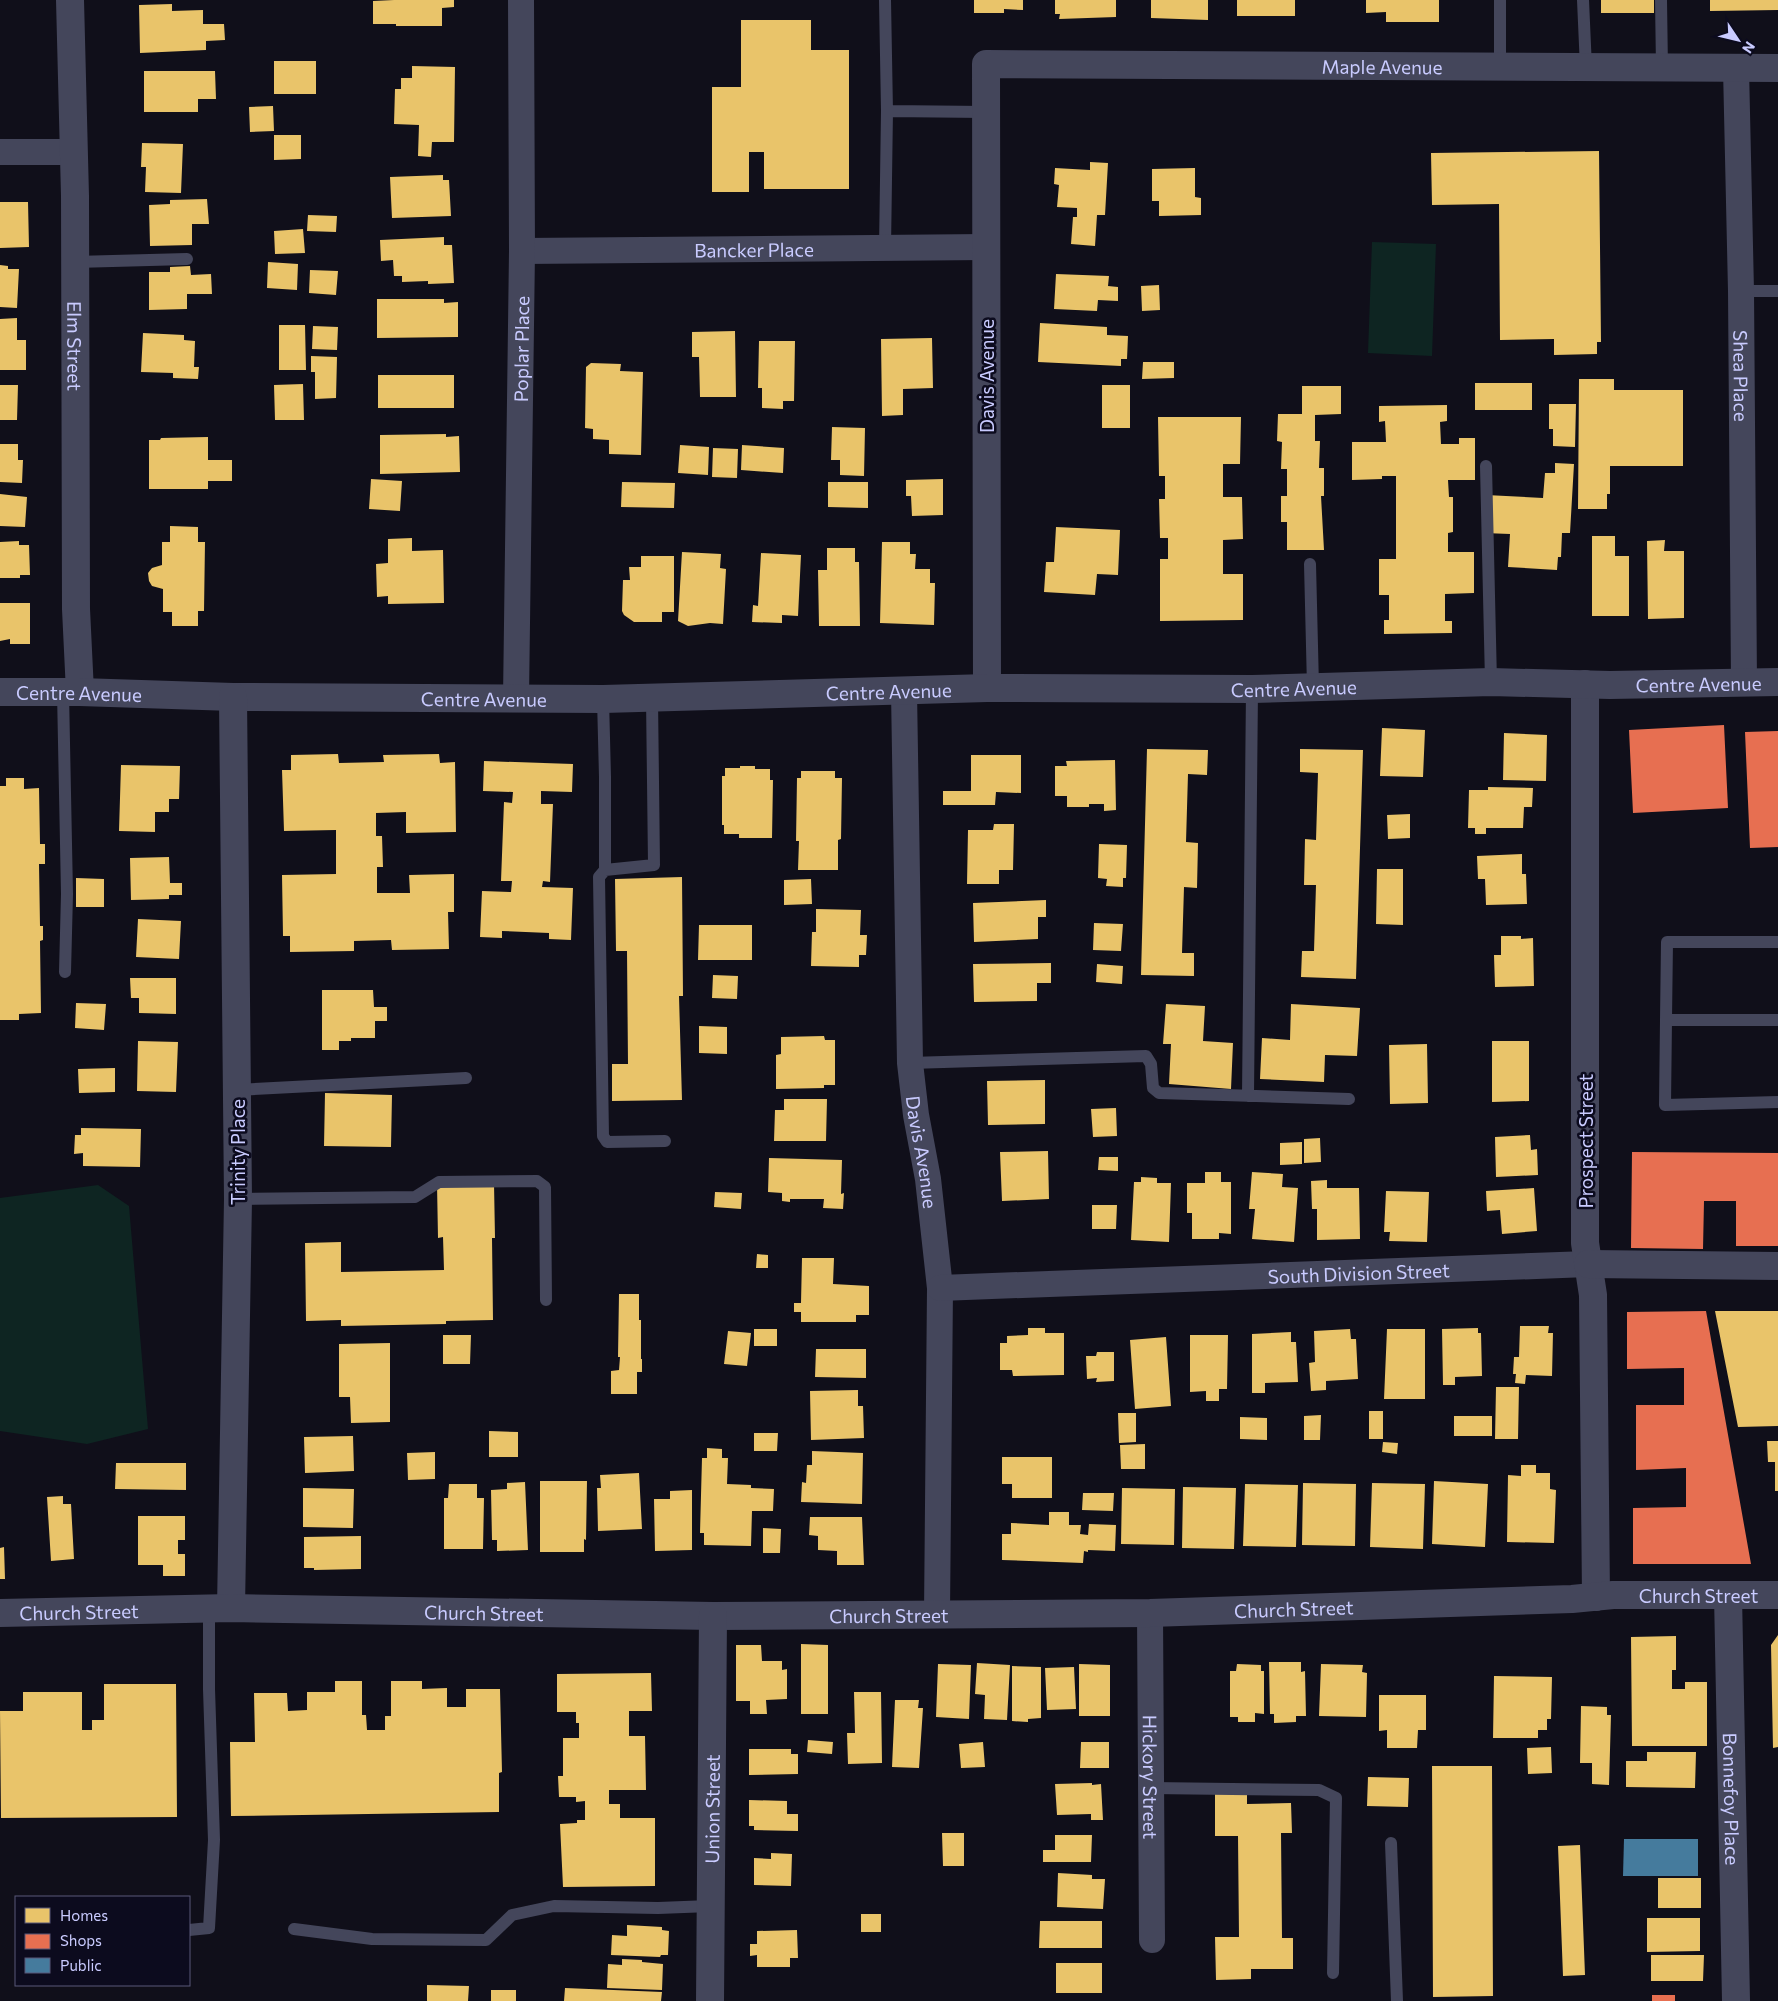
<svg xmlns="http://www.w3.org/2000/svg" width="1778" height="2001" viewBox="0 0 1778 2001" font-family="Commissioner,sans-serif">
<rect width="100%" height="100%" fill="#100f1a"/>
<path fill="#0e2522" d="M1372,242l64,2 -4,112 -64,-3z
M98,1185l31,21 19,223 -61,15 -87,-13v-233z"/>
<path fill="#e9c46a" d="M394,0h60v7l-12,1v18h-46v-2h-23v-23z
M974,0h49v10l-19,-1v4h-30z
M1055,0h61v17l-57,2 1,-5h-5z
M1151,0h57v20l-57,-2z
M1237,0h58v16h-58z
M1366,0h73v22h-53v-10l-20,1z
M1601,0h53v13h-53z
M1710,0h68v10l-68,1z
M172,4v7l31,-1v14h21l1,16 -19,1v9l-66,3 -1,-48z
M741,20h70v30h38v139h-85v-37h-15v40h-37v-105h29z
M274,61h42v33h-42z
M412,66l43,1 -1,75h-22l-1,15 -13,-1 1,-31 -25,-1 1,-35h6v-11h11z
M144,71h71l1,28h-18v13h-54z
M273,106l1,25 -24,1 -1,-25z
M274,135h27v24l-27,1z
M142,143l41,1 -2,49 -36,-1 1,-25h-5z
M1599,151l2,191h-4v12l-43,1v-16l-54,1 -1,-136 -67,1 -1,-52z
M1090,162l18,1 -3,52h-8l-2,31 -24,-2 2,-27h4v-9l-20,-1 2,-22 -5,-1 1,-16 35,2z
M1195,168v29l6,1v17l-42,1v-15h-7v-32z
M443,175v5h6l2,36 -59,2 -2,-41z
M207,199l2,25h-17v21l-42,1 -1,-41 21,-1v-4z
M0,202h28l1,45 -29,1z
M308,215l29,1 -1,16 -29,-1z
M303,229l2,24 -30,1 -1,-23z
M444,237v8h8l2,38 -26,1v-3l-26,1v-6h-8l-1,-16 -12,1 -1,-21z
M268,262l30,2 -1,26 -30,-2z
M0,265l8,1v3h11l-2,39 -17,-1z
M190,266l1,9 20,-1 1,20h-25v15l-38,1v-38h21v-5z
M310,270l28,1 -2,24 -27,-2z
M1056,274l53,2 -1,10 10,1v14l-20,-1 -1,11 -43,-2z
M1159,285l1,25 -18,1 -1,-25z
M377,299h67v4l14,-1v35l-81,1z
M17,318v22h9v30h-26v-51z
M1040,323l67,4v8l21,1 -1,23h-6v7l-83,-4z
M279,325h26l1,45h-27z
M313,326l25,1 -1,23 -25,-1z
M735,331l1,66h-36l-1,-40h-7v-25z
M143,333l41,2v5l11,1 -1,26h5l-1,12 -25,-1v-5l-32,-1z
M932,338l1,50 -30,1v26l-21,1 -1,-77z
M759,341h36l-1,60h-11v8l-21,-1v-20h-4z
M311,356l26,1 -1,41 -21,1v-27h-4z
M1143,362h31v16l-32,1z
M591,363l30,1 -1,7 23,1 -2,83 -32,-1v-14l-16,-1v-10l-8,-1 1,-61z
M378,375h76v33h-76z
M1579,379h35v11h69v76h-73v28h-3v15h-29z
M1475,383h57v27h-57z
M303,384l1,36h-29l-1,-35z
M0,385h18l-1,35h-17z
M1102,385h28v43h-28z
M1302,386h39v28l-26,1v26h5l-1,27h5v28h-3l3,54h-37v-28h-6v-26h6v-27h-6l1,-27 -5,-1 1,-27h24z
M1549,404h27l-1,43 -22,-1v-17h-4z
M1447,405v16l-7,1 1,22h18v-6h16v42h-27l1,17h4v35l-5,1v19h26v41l-29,1v27h7v12l-68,1v-14h5v-25h-10v-36h17v-83h-14v3l-30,1v-38h34l-1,-21 -6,1v-16z
M1158,417h83l-1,47h-17v33h19l1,42 -20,1v34h20v46l-83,1v-62h8v-21h-8l-1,-39h6v-23h-6z
M832,427l33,1 -1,48 -24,-1v-15h-9z
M446,434v3l13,-1 1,36 -80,2v-39z
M208,437v23h24v21h-24v8h-59v-49h11l1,-2z
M0,444h18v16h5l-1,23 -22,-1z
M680,445l29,2 -1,28 -30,-2z
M742,445l42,3 -1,25 -42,-3z
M713,448l25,1 -1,29 -25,-1z
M1555,463l19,1 -4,69h-8l-1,24h-3l-1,13 -49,-3 2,-33 -26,-1 2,-38 57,3 2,-25h10z
M371,479l31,2 -2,30 -31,-2z
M943,479v36l-31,1 -1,-20h-5v-16z
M622,482l53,1 -1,25 -53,-1z
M828,482h40v26l-40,-1z
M0,494l27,3 -2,30 -25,-1z
M170,526l28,1v15h7l-1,69h-6v15h-26v-14h-9v-23l-11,-3 -3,-5 -1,-8 4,-5 10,-3v-23h8z
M1056,527l64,3 -2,45 -21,-1 -2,21 -51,-3 2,-30h8z
M1592,536h23v20h14v60h-37z
M412,538v13l31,-1 1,53 -56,1v-8l-11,1 -1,-33 12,-1v-24z
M1665,540l-1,11h20v67l-36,1 -1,-78z
M19,541v4h10l1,30h-10v3h-20v-36z
M882,542h28v12h6l-1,15h15v14h5l-1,42 -54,-2z
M827,548h28v14h4l1,64h-41l-1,-56h9z
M682,552l39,2 -1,14 6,1 -3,55 -13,-1 -22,3 -10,-5z
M761,553l40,2 -3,61 -16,-1v8l-30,-1 1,-17 5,1z
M641,556h33v56h-12v10h-28l-10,-7 -2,-4 1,-31h7l-1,-13h12z
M0,603h30v41h-20v-5l-10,2z
M1382,728l43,2 -2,47 -43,-1z
M1504,733l43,2 -1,46 -43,-1z
M1147,749l61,1 -1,25 -19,-1 -2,68 12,1 -1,45 -13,-1 -2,66h12v23l-53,-1z
M1300,749l63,1 -7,229 -55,-2 1,-26h12l2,-66h-12l1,-46 11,1 2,-67 -18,-1z
M338,754l1,9 45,-1 -1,-7 56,-1 1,9 15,-1 1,70 -50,1v-21l-30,1v23h6l1,31h-6v26h33l-1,-18 45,-1v38h-6l1,37 -57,1 -1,-10 -37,1v10l-64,1v-16h-7l-1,-61 54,-1v-44l-52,1 -2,-61h9v-15z
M971,755h50v38l-25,-1 -1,13h-52v-14h28z
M1115,760l1,50 -12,1v-7h-15v3h-22v-11h-12v-30h12l-1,-5z
M484,761l89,3 -1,28 -31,-1v13h12l-3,78 -7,-1 -1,6 31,1 -2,52 -22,-1v-6l-47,-2v7l-22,-1 2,-46 29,1 1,-11h-11l3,-79 8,1 1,-11 -30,-1z
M121,765l59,1 -1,33h-10v13h-14v20l-36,-1z
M740,766h15v3h15v11h3l-1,58h-33v-4h-15v-9h-2v-49h3v-8h15z
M801,771h34v7h7l-1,61 -3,1v30h-40l1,-29h-3l1,-63h4z
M6,778h18v11l15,-1 1,56h5v20h-6l1,62h3v14l-3,1 1,72 -22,1v6h-19v-234h6z
M1488,787l45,1 -1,19h-8l-1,21h-37v6h-11v-6h-7l1,-38h19z
M1410,814v24l-22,1 -1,-24z
M994,824h20l-1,46h-14v14h-32l1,-54h25z
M1099,844l28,1 -1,33h-3v9l-17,-1 1,-7 -9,-1z
M1522,854v20h4l1,30 -41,1 -1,-26h-7l-1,-23z
M169,857l1,26h12v12h-13v4l-38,1 -1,-42z
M1377,869h26v56l-27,-1z
M682,877l1,119h-4l3,104 -70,1v-37h16l-1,-113h-11l-1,-72z
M76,878l28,1v28h-28z
M811,879l1,25 -28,1v-25z
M1046,900v17h-8v22l-64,3 -1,-39z
M816,909l45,1 -1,25h7l-1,20h-7v12l-48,-1 1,-34h4z
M138,919l43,2 -2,38 -43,-2z
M1094,923l29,1 -2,27 -28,-1z
M699,925h53v35h-54z
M1501,936h20v3l12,-1 1,48 -39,1 -1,-32h7z
M1051,963v20h-14v18l-63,1 -1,-38z
M1097,964l26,2 -1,18 -26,-2z
M713,975l25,1 -1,23 -25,-1z
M130,978h46v36l-37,-1v-15h-8z
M322,990h51l1,17h13v14h-12v17h-24v3h-12v9h-17z
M76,1003l30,1 -2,26 -29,-2z
M1166,1004l39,2 -2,35 30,2 -2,46 -62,-5 2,-40h-8z
M1291,1004l69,4 -3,48 -32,-1 -1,27 -64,-3 2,-41 28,2z
M699,1026l28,1v27l-28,-1z
M824,1036l1,4h10v45h-11v3l-48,1v-34l5,-1v-17z
M138,1041l40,1 -2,50 -39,-1z
M1492,1041h37v60l-37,1z
M1427,1044l1,59 -38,1 -1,-59z
M115,1068v24l-36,1 -1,-24z
M1045,1080v44l-57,1 -1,-44z
M325,1093l67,2 -1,52 -67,-1z
M784,1099h43l-1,42h-52l1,-31h9z
M1116,1108l1,28 -24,1 -2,-28z
M81,1128l60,1 -1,38 -57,-1v-13l-9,1 1,-19h6z
M1530,1135l1,15 6,-1 1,26 -42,2 -1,-40z
M1320,1138l1,24 -17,1v-24z
M1302,1142v22l-22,1v-22z
M1048,1151l1,48 -47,2 -2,-49z
M1099,1157h19v14l-20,-1z
M769,1158l73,2 -1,34 3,-1 -1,16 -20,-1 1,-9h-34v3l-8,-1v-8l-14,-1z
M1205,1172h16v10h10v52l-12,-1v6h-27v-26h-5v-30h18z
M1252,1172l31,2 -1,13 16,1 -4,54 -42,-3 3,-30h-6z
M1141,1177l16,1v5h14l-2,59 -38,-2 3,-58h7z
M1327,1180v8h32l1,51 -43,1v-31h-5l-1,-28z
M494,1183l1,55h-3l1,82 -47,1v3l-105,2v-6l-35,1 -1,-78 36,-1v30l103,-2 -1,-33 -5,1 -1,-54z
M1534,1188l3,43 -35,3 -2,-24 -13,1 -1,-20z
M1386,1191l43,1 -2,50 -38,-1 1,-9h-6z
M715,1192l27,1 -1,16 -27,-2z
M1092,1205h25l-1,24h-24z
M757,1254l11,1v13h-12z
M802,1258h32l-1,26 36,2v29h-13v7h-55v-10h-7v-9h7z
M619,1294h20v26h2v39h1v13h-5v22h-26v-23l8,-1 1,-13h-2z
M1715,1311h63v115l-40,1z
M1520,1326h29l-1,7h5l-1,43 -26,-1 -1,9 -10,-1 1,-9h-3l1,-17h5z
M1028,1328h17v5h19v42l-51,1 -1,-6h-12v-27h7v-7l21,-1z
M1478,1328v5h3l1,43 -27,1v8h-12l-1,-56z
M754,1329h23v17h-23z
M1350,1329l1,10h5l2,40 -32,2v9l-15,1 -2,-28 6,-1 -1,-31z
M1387,1329h38v70h-41z
M728,1331l23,2 -4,33 -23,-2z
M1291,1332v10h5l2,40 -33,1v10h-13v-59z
M443,1335h28l-1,29h-27z
M1190,1335h38l-1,54h-8v12h-13v-10l-16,1z
M1166,1337l5,69 -36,3 -5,-69z
M390,1343v79l-39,1 -1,-26h-11v-53z
M816,1349h50v29l-51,-1z
M1097,1352h17v29l-18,1 1,-4 -10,1 -1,-23h10z
M1496,1387h23l-1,52h-23z
M858,1390v16h5l1,32 -53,2 -1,-49z
M1369,1411h14v28h-14z
M1118,1413h18v29l-17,1z
M1321,1415l-1,25h-16v-24z
M1454,1416h38v20h-38z
M1240,1417l27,1v22l-27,-1z
M489,1431l29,1v25h-29z
M754,1433h24l-1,18h-23z
M353,1436l1,35 -49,2 -1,-36z
M1767,1441h11v50h-3v-29h-7z
M1383,1442l15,1 -1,11 -15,-2z
M1145,1444v25h-24l-1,-24z
M707,1448l15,1v9h6l-1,26 24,1v3l23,1 -1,22h-21l-1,35 -47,-1v-12h-4l2,-75h5z
M812,1451l51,2 -1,51 -61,-2 1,-20 4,1 1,-18h5z
M435,1452v27l-27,1 -1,-27z
M1002,1457h50v41h-40v-14h-10z
M116,1463h70v27l-71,-1z
M1521,1465h15v8h14v16l6,1 -2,53 -47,-1 1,-67 13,1z
M639,1473l3,56 -44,2 -1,-43h4l-1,-13z
M540,1481h47l-1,59 -2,-1v13h-44z
M1434,1481l54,3 -3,63 -53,-3z
M525,1482l3,68 -31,1v-11h-5l-1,-50 16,-1v-6z
M1303,1483l53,1 -1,62 -53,-1z
M1372,1483l53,1 -2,65 -53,-2z
M449,1484h28v14h7l-1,51h-39v-51h4z
M1245,1484l53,1 -2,62 -53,-1z
M1183,1487l53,1 -2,61 -52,-1z
M303,1488l51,1 -1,39 -50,-1z
M1122,1488l53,1 -1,56 -53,-1z
M692,1490v60l-37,1 -1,-52h16v-8z
M1083,1493h31l-1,18 -31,-1z
M63,1496v8h8l3,55 -23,2 -4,-64z
M1049,1512h20v13h12l-1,9 8,1 1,-11 27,1 -1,26 -27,-1v-13v15l-4,-1 -1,12 -81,-3v-26h9v-11l38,2z
M138,1516h47v24h-7v14h7v22h-22v-11h-25z
M810,1517h52l2,48h-27v-14l-19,-1v-14l-9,-1z
M763,1528l18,1 -1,24h-17z
M361,1536v33l-47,1v-2h-10v-31z
M4,1547l1,32h-5v-31z
M1778,1635v112l-5,1 -2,-103z
M1676,1636v34h-4v19h13v-7h22v64h-75l-1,-109z
M801,1644l27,1v69h-27z
M736,1645h25l1,16h20v9l5,-1v30l-21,1 1,14h-17v-13h-14z
M1269,1662h32v10l4,-1 1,45h-10v6l-22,1v-9h-4z
M977,1663l33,2 -3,55 -23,-1 1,-24 -10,-1z
M938,1664l33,1 -2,54 -33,-2z
M1079,1664l31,1v51h-31z
M1237,1664l24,1v6h3v43l-9,-1v9h-17v-5h-8v-46h6z
M1321,1664l42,1 -1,7 5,1 -1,44 -47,-1z
M1012,1666l29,1v51l-13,1v3l-16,-1z
M1074,1667l2,42 -29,1 -2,-42z
M651,1673l1,38h-23v25h16l1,54h-37v14h11v14h35v68l-92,1 -3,-63 17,-1v-3h8v-19l-9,1v-5h-17l-1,-21h5v-38h16v-15h-3v-11h-19v-38z
M1494,1676l58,1 -1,42h-4v11h-9v8h-45z
M335,1681h27v34h4l1,15h18v-14h6v-35h31v8l25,-1v19h19v-18h34l2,83 -3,1v39l-268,4 -1,-74h25l-1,-49h33l1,18 19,-1v-18h28z
M104,1684h72l1,133 -176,1 -1,-107h23v-19h59v38h10v-10h12z
M854,1692h27l1,71 -34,1 -1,-31h8z
M1379,1695h47v35h-8l-1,18h-30v-18l-8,1z
M895,1700h24l-1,8h5l-4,60 -27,-1z
M1581,1706l26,1v8h4l-2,70 -17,-1v-21h-12z
M808,1740l25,2 -1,12 -25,-2z
M983,1742l2,25 -24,1 -2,-24z
M1081,1742h28v26h-29z
M1551,1747l1,26 -24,1 -1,-26z
M749,1749h42v5h7v20l-49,1z
M1647,1752h49l-1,36 -69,-1v-26h21z
M1432,1766h60l1,230 -60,1z
M1368,1777l41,1 -1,29 -41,-1z
M1092,1783v2l9,-1 2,36h-12v-6l-34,1 -2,-31z
M1215,1794h32v10l44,-1 1,30h-11l1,105h11v31h-42v10l-35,1 -1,-43h24l-1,-101h-23z
M749,1800l38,1v13h11v17l-44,-1v-4h-5z
M942,1833h22v33h-21z
M1055,1835h37l-1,27h-48v-12h12z
M1580,1845l5,130 -22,1 -5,-130z
M771,1853l21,1 -1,32 -37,-1v-27l17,1z
M1058,1873l34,2v4h13l-2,30 -46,-2z
M1658,1878h43v30h-43z
M861,1914h20v18h-20z
M1647,1918h53v33l-53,1z
M1040,1921h62v27h-63z
M627,1925l35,2v3l7,1 -1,24h-7l-1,2 -49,-2 1,-20 15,1z
M797,1930l1,28h-8v9h-33v-12l-7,1v-12h7v-13z
M1651,1955h53l-1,26h-52z
M622,1959l20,1v2l21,2 -1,26 -55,-2 1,-24 14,1z
M1056,1963h46v30h-46z
M427,1985l42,1 -1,15h-41z
M565,1988l97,4 -1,9h-97z
M491,1990h25v11h-25z"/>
<path fill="#e76f51" d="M1724,725l4,83 -95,5 -4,-83z
M1778,731v116l-28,1 -5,-116z
M1632,1152l146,1v93h-42v-45h-32l-1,48 -72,-1z
M1706,1311l45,253h-118v-56l53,-1v-39l-50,2v-65h48v-37l-57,1v-57z
M1652,1995h23v6h-23z"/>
<path fill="#457b9d" d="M1624,1839h74v37h-75z"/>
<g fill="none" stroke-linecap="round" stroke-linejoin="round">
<path stroke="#44465b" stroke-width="12" d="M1583,0l3,68
M1661,0l1,68
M1500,68v-68
M887,111l99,1
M885,248l2,-137 -2,-111
M75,262l112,-3
M1741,291h37
M1486,466l5,216
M1310,564l3,123
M63,692l4,202 -2,78
M603,699l2,78v93l49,-5 -2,-167
M605,870l-6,7 4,259 4,6 58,-1
M1666,1020l1,-78h111
M1778,1020h-112l-1,85 113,-3
M910,1063l236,-7 5,8 2,24 6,5 190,6
M237,1090l229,-12
M1248,1096l4,-407
M238,1199l177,-2 24,-15 98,-1 8,6 1,113
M1151,1788l168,2 17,8 -3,175
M1391,1843l6,158
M294,1929l78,10 114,1 26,-25 42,-9 104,2 52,-2
M189,1930l20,-2 5,-88 -5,-151v-81"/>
<g stroke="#44465b" stroke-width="26">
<path id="s1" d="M1736,68l5,223 3,392"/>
<path d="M0,152h74"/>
<path id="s2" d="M522,251l464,-4"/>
<path id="s3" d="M904,691l6,372 6,52 12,64 12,109 -3,326"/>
<path id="s4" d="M516,698l6,-447 -1,-251"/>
<path id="s5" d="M940,1288l648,-24"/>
<path id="s6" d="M1150,1613l2,327"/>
</g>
<g stroke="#44465b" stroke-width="28">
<path id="s7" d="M70,0l5,196 1,413 4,83"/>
<path d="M1585,684v559l8,52 3,302"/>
<path id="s8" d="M987,688l-1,-624 792,4"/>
<path id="s9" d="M0,692h80l153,5 370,2 384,-11 265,1 239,-7 119,3 168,-3"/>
<path d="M1588,1264l190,2"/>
<path id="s10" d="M1728,1595l8,406"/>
<path d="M231,1608l7,-409 -5,-502"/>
<path id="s11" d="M0,1613l231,-5 482,8 437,-3 422,-14 41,-4h165"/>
<path id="s12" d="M710,2001l3,-385"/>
</g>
</g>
<g text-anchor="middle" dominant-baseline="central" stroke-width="5" stroke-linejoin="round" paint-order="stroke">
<g font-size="19" fill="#c9cbff" stroke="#0c0b1e">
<text stroke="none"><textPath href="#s8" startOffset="1020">Maple Avenue</textPath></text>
<text stroke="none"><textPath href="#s2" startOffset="232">Bancker Place</textPath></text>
<text stroke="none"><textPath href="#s7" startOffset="346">Elm Street</textPath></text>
<text stroke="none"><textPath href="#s4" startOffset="349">Poplar Place</textPath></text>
<text transform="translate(986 376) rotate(-90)">Davis Avenue</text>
<text stroke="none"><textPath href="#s1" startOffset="308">Shea Place</textPath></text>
<text stroke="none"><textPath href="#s9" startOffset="1699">Centre Avenue</textPath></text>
<text stroke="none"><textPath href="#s9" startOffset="1294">Centre Avenue</textPath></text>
<text stroke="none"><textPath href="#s9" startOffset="889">Centre Avenue</textPath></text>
<text stroke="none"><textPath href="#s9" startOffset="79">Centre Avenue</textPath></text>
<text stroke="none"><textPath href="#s9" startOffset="484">Centre Avenue</textPath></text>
<text transform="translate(1585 1141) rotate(-90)">Prospect Street</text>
<text transform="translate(237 1152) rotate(-90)">Trinity Place</text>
<text stroke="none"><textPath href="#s3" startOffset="462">Davis Avenue</textPath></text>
<text stroke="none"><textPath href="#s5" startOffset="419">South Division Street</textPath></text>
<text stroke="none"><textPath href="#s11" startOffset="1699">Church Street</textPath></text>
<text stroke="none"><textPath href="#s11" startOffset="1294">Church Street</textPath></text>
<text stroke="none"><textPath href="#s11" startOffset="79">Church Street</textPath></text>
<text stroke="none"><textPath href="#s11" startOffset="484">Church Street</textPath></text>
<text stroke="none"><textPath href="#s11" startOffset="889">Church Street</textPath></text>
<text stroke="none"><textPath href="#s6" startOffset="164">Hickory Street</textPath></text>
<text stroke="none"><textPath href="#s10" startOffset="204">Bonnefoy Place</textPath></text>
<text stroke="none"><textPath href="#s12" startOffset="192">Union Street</textPath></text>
</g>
</g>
<rect x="15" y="1896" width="175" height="90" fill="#0c0b1e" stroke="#585878"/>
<rect x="25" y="1908" width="25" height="15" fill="#e9c46a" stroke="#585878"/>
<text x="60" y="1921" font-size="15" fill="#c9cbff">Homes</text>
<rect x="25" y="1934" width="25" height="15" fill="#e76f51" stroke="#585878"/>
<text x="60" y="1946" font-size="15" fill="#c9cbff">Shops</text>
<rect x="25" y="1958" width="25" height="15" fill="#457b9d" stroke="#585878"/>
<text x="60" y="1971" font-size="15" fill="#c9cbff">Public</text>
<g transform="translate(1738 40) rotate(125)" stroke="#0c0b1e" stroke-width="4" paint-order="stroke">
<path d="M0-4L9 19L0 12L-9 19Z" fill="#c9cbff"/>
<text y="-8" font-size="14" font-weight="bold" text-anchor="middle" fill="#c9cbff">N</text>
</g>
</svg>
